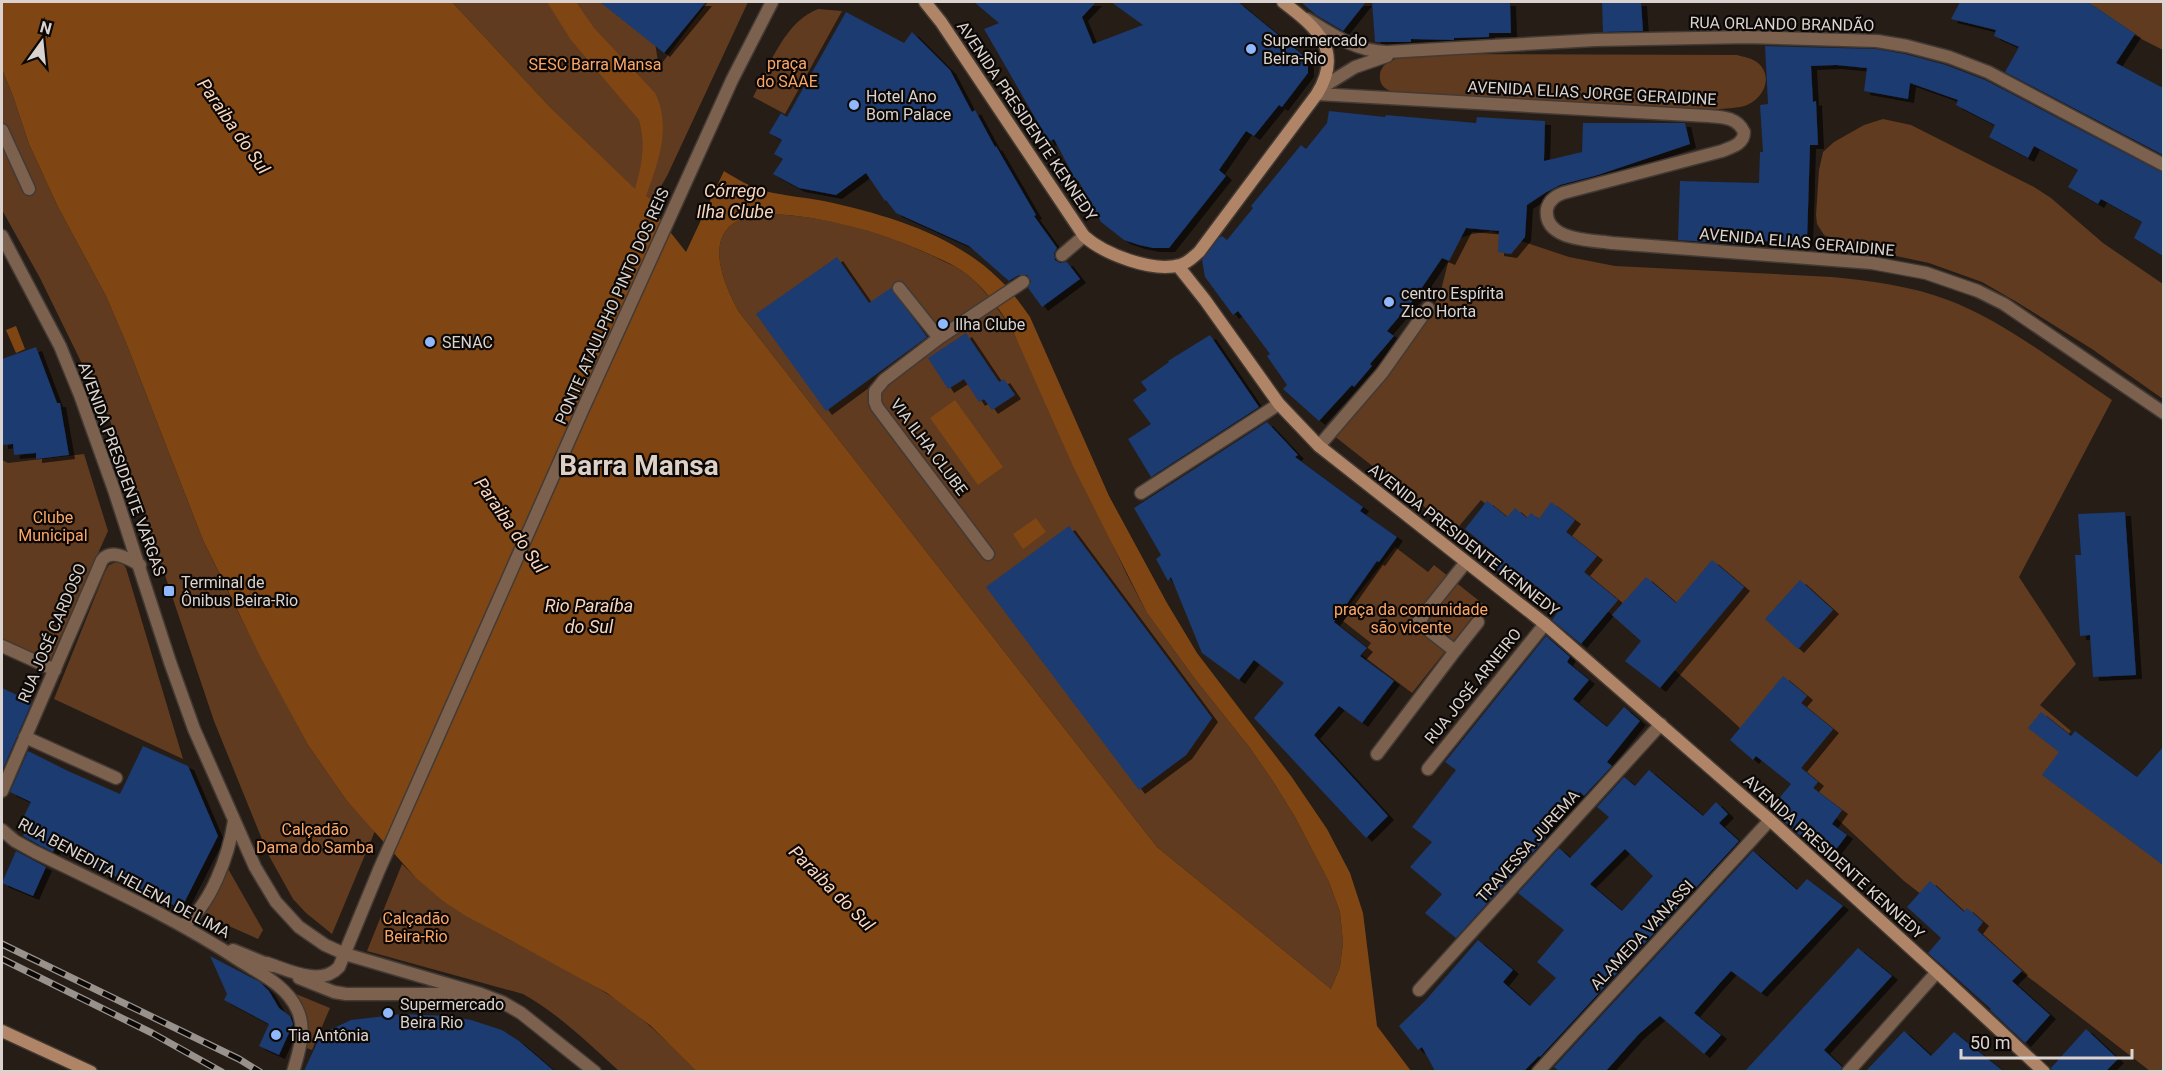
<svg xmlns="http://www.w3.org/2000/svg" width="2165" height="1073" viewBox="0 0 2165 1073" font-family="Roboto,sans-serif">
<defs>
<filter id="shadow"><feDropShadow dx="6" dy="4" stdDeviation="0" flood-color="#0009"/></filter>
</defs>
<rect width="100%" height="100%" fill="#261d17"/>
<path fill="#603b1f" d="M452,2h196l11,65 49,-65h40l-81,174 -14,24 -18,-10 -85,-83z
M2069,2h94v48l-2,-1z
M818,9l24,2 -57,103 -32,-17c16,-30 31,-75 65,-88z
M1431,54l306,1c7,2 15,3 21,8 18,16 2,41 -18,44 -29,5 -61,1 -91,-1 -50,-2 -101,-4 -151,-7 -35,-1 -70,-4 -105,-7 -6,-2 -12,-5 -13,-13 -3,-24 35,-23 51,-25z
M2,69l11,27 16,48 29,63 48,89 21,49 76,195 31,64 74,141 39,56 28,30 -43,103 -26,-21 -13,-14 -25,-45 -54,-133 -85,-253 -19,-47 -70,-143 -38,-68z
M1883,119l28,6 123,62 17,11 52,45 60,41v115l-71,-50 -77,-48 -33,-19 -53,-19 -89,-19 -16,-9 -7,-11 -1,-9 3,-45 4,-18 11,-10 30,-17z
M774,214c56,3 112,19 163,44 7,4 17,7 24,12 22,15 36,38 51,59l115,246 20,38 48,66 55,69 24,35 21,34 34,65 11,30 3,31 -3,24 -9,22 -174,-142 -418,-535c-13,-24 -36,-72 -2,-91 11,-6 25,-6 37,-7z
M1491,231l78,26 46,9 217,11c39,4 80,9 116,23 56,21 114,67 164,100l-93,177 57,87 -36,41 31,26 -14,18 106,81v241h-13l-246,-190 -177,-165 -246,-216 -26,31 -122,-96 97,-122 10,-19 8,-31 10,-24 14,-5z
M84,454l24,77 -58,130 -48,-23v-178l6,3z
M1395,547l33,25 6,-7 49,39 -71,89 -50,-38 9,-12 -28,-22 5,-6 -4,-3z
M116,562l7,2 3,4 57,191 -129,-60 51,-127 4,-7z
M402,864c57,59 136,86 204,129 35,21 62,50 90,78h-77c-30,-27 -60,-57 -96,-77l-156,-43z
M227,867l36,63 -5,9 -54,-24z
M296,994l34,14 -18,42 -8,-3v-35z"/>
<path fill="#7f4614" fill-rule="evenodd" d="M2,2h450l98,105 85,82c7,-24 11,-45 4,-69l-68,-80 -24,-38h29l18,26 61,65c17,34 3,70 -9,103l7,4 3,14 30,38 38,-81c13,8 26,16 41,20 19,5 39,6 59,10 60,13 129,33 174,77 13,12 22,25 32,39l79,179 58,107 30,50 94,123 36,53 23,44 13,40 14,113 34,45h-715l-45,-45 -44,-33 -141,-77 -23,-15 -27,-23 -69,-77 -39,-56 -47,-87 -58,-118 -76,-195 -21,-49 -48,-89 -29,-63 -16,-48 -11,-27zM774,214c51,3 99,16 146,36 13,6 29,12 41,20 22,15 37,37 51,59l62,139 73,145 48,66 55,69 24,35 21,34 34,65 11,30 3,31 -3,24 -9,22 -174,-142 -418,-535c-13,-24 -36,-72 -2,-91 11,-6 25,-6 37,-7z
M16,326l9,23 -9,4 -10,-23z
M955,400l48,67 -25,18 -48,-67z
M1036,518l10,14 -23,17 -10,-15z"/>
<path fill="#1b3a70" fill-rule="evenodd" filter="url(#shadow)" d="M600,2h106l-42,51z
M974,2h122l-14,15 11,27 50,-19 -32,-23h127l67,55 3,8v8l-26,34 -3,-2 -25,31 -8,-5 -27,39 7,6 -57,72h-16l-14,-3 -15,-5 -23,-18 -23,-42 -2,1 -22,-42 -5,3 -65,-113 15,-6z
M1301,2h65l-23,29 -27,-16z
M1372,2h138l1,31h-22v4l-35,1v2l-43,-1v3h-36z
M1602,2h39l2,29 -40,1z
M1960,2h128l47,32 -19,29 47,25v67l-158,-83 14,-25 -25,-11 2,-6 -45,-11z
M846,12l58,31 8,-11 38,38 22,42 3,-2 20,37 1,-1 40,69 -2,1 23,32 -3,5 1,7 5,3 7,-1 13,17 -38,28 -14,-19 3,-7 -4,-6h-8l-10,6 -40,-35 -73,-33 -10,-13 -1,1 -19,-28 -30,22 -37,-7 -26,-14 10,-15 -9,-5 8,-14 -13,-7 12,-20 6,4z
M1765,46l111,3 29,5 41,11 39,15 178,93v83l-29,-18 8,-16 -41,-23 -3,5 -30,-17 10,-17 -44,-24 -6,12 -39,-21 6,-12 -39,-20 2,-5 -48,-17 -2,16 -44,-8 3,-23 -31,-3 -25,1 2,36 3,-1 2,44h-8l-3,97 -57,-1v4l-72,-5 2,-59 79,2 1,-31h3l-3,-47 8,-1z
M1329,111l56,6 1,-2 90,8 1,-6 68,4 -1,40 38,-9 1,-29h102l5,21 -92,31 -38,10 -15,8 -18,12 -2,32 -14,17 -13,-2 1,-21 -33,-3 -17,33 -7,-3 -27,40 -28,33 7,5 -24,28 2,2 -18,21 -2,-2 -33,36 -36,-32 4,-4 -20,-29 3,-2 -32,-43 -5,4 -28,-38 -3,-17 17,-22 3,-2 5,4 26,-32 -2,-2 50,-61 5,4 21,-26z
M837,257l32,46 22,-15 36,49 -101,74 -70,-97z
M966,333l33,49 5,-3 11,16 -23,15 -8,-11 -5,3 -15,-23 -16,10 -20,-31z
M1210,335l49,72 -108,70 -23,-38 23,-15 -18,-24 14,-10 -6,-8 28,-20 -1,-1z
M36,347l21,56h3l9,52 -33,4v-6l-22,2 -1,-11 -11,1v-86z
M1267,422l31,33 -3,2 68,50 -3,4 37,26 -18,25 -2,-1 -43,61 33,26 -7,8 34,25 -32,42 -23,-17 -25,29 74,81 -22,22 -112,-120 30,-35 -30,-23 -15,20 -37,-27 -31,-76 -3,4 -12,-22 5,-4 -27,-47z
M1487,501l20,16 8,-9 12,10 4,-5 8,6 12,-17 24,18 -9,12 31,24 -13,16 34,28 -37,44 -29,-24 10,-14 -35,-27 -7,9 -29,-22 7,-10 -33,-27z
M2125,512l11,163 -43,2 -3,-42 -10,1 -5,-81h6l-3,-41z
M1069,526l143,192 -26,37 -47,35 -153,-203z
M1712,560l32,27 -84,101 -35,-27 16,-20 -29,-26 34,-38 30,26z
M1800,580l33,30 -35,39 -33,-30z
M1546,636l24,21 -3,5 22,18 -16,19 34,28 17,-20 16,14 -33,41 5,4 -28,30 -4,-4 -36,43 2,3 -90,100 -31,-25 17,-19 -32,-27 22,-25 -20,-15 44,-57 -11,-8z
M1783,676l24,20 -6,7 32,26 -32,39 17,14 -5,6 29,22 -10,14 15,11 -19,25 -58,-51 21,-25 -35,-28 -3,4 -23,-20z
M2,688l30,14 -30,69z
M2041,712l30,24 4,-5 62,46 26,-30v118l-121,-90 17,-23 -31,-24z
M143,746l45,20 30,70 -37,73 -126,-62 -2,5 -14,-7 -16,-9 2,-5 -7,-3 13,-26 -21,-10 18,-41 40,20 52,23z
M1649,770l54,46 13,-14 12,12 -9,9 20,18 -199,216 -1,-1 -15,15h-89l-13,-24 -4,3 -19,-24 26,-25 53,-61 35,30 -10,12 27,24 26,-28 -19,-16 27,-32 -46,-37 41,-45 11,10 39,-41 -12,-10 27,-30 11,9zM1625,849l28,27 -31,35 -32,-27z
M16,851l30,16 -13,29 -31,-13z
M1753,851l44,39 10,-11 36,27 -82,87 -30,-22 -11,12 -26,30 27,22 -17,19 -44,-38 -21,18 -33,37h-47l-5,-4z
M1930,881l34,31 3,-4 16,14 -6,8 45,41 -10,10 38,34 -25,28 -35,-33 1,-1 -63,-56 13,-15 -34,-31z
M1858,948l34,28 -68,74 18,17 -2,4h-95z
M210,956l50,26 9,9 10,17 11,8 3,8 -14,31 -20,-9 10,-22 -45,-24 3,-6z
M403,1014l45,2 23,4 31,10 17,11 35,30h-250l17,-37 30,-14z
M2086,1029l32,30 -12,12h-54l-1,-3z
M1904,1031l27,25 23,-24 49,39h-137z"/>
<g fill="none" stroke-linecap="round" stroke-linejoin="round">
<g stroke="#433a34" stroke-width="15">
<path id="service" d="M1062,255l22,-19
M899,288l40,50
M988,554l-111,-147 -2,-5v-11l9,-11 55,-42 84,-56
M1455,651l23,-29
M25,737l91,41
M1377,754l78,-103 -37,-29 48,-60"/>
</g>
<g stroke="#433a34" stroke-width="15">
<path id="pedestrian" d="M2,130l27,59"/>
</g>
<g stroke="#433a34" stroke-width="15">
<path id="minor" d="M1317,94l391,22c14,1 29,1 36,16 0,12 -12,15 -22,19l-159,42c-8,3 -14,7 -16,16 -4,32 45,31 65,34l260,20 54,10 52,18 26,13 160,109
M1319,446l63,-73 46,-65
M1141,493l138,-89
M2,646l53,24
M1428,769l117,-145
M2,791l100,-231c10,-12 27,-1 38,5
M1419,990l242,-266
M1538,1072l232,-252
M1848,1072l89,-100"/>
</g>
<g stroke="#433a34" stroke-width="15">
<path id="tertiary" d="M1307,19c26,16 49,32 80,33l208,-12 153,-3 129,4 30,5 42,11 39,15 176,93
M1321,88l34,-21 32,-11
M2,236l58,110 20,49 34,95 56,172 24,67 61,138 21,35 23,25 26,18 20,9 136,40 21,8 19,11 74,59
M2,830l13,11 20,11c70,34 142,67 207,110 21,13 44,24 55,47 10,21 2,42 -4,63
M183,925c28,-19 46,-71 51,-104
M233,950l39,16
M267,963c21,7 54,24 72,4l40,-97 203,-459 150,-331 40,-78
M299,978l35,14 12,2h122"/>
</g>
<g stroke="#433a34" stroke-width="15">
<path id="secondary" d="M925,2l16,20 143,214c20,18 69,37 96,29 8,-2 13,-8 19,-13l118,-158c27,-44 0,-66 -34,-92
M1178,266l27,34 74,104 40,42 226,178 225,196 167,152 107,100
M2,1031l89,41"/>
</g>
<use href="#service" stroke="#7b614e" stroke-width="12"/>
<use href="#pedestrian" stroke="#7b614e" stroke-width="12"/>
<use href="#minor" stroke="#7b614e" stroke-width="12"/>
<use href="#tertiary" stroke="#7b614e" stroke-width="12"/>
<use href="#secondary" stroke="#b08567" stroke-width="12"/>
<g stroke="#98918c" stroke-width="7">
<path id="rail" d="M2,944l237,115 21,13
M2,959l150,74 70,39"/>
</g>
<use href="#rail" stroke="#0c0806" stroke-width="4.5" stroke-dasharray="14" stroke-linecap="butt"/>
</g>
<g fill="#8fb8fd" stroke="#0c0806" stroke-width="2">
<circle cx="1251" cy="49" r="6"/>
<circle cx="854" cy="105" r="6"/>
<circle cx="1389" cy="302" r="6"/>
<circle cx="943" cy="324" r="6"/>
<circle cx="430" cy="342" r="6"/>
<rect x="163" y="585" width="12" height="12" rx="3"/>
<circle cx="388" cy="1013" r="6"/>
<circle cx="276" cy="1035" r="6"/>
</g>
<g text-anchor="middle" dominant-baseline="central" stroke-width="4.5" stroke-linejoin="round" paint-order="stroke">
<g font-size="16" fill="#dad3cf" stroke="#0c0806">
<text transform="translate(1782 24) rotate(1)">RUA ORLANDO BRANDÃO</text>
<text transform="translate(1592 93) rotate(3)">AVENIDA ELIAS JORGE GERAIDINE</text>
<text transform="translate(1027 121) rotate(56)">AVENIDA PRESIDENTE KENNEDY</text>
<text transform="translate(1797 242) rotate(5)">AVENIDA ELIAS GERAIDINE</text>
<text transform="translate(612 306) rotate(-66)">PONTE ATAULPHO PINTO DOS REIS</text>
<text transform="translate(929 447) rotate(53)">VIA ILHA CLUBE</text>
<text transform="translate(122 469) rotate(70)">AVENIDA PRESIDENTE VARGAS</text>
<text transform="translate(1464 540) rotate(38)">AVENIDA PRESIDENTE KENNEDY</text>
<text transform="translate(52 633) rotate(-67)">RUA JOSÉ CARDOSO</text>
<text transform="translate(1473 686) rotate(-51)">RUA JOSÉ ARNEIRO</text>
<text transform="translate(1528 846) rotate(-48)">TRAVESSA JUREMA</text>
<text transform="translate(1834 857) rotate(42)">AVENIDA PRESIDENTE KENNEDY</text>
<text transform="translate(124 878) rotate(28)">RUA BENEDITA HELENA DE LIMA</text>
<text transform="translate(1642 935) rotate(-47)">ALAMEDA VANASSI</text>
</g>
<g font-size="16" fill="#dad3cf" stroke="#0c0806" text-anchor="start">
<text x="1263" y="40">Supermercado<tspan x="1263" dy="18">Beira-Rio</tspan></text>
<text x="866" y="96">Hotel Ano<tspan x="866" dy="18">Bom Palace</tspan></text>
<text x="1401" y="293">centro Espírita<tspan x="1401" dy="18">Zico Horta</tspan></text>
<text x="955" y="324">Ilha Clube</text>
<text x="442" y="342">SENAC</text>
<text x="181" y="582">Terminal de<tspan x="181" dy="18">Ônibus Beira-Rio</tspan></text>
<text x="400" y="1004">Supermercado<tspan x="400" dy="18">Beira Rio</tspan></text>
<text x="288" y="1035">Tia Antônia</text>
</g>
<g font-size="16" fill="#fda767" stroke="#0c0806">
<text x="787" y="63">praça<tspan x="787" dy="18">do SAAE</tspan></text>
<text x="595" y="64">SESC Barra Mansa</text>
<text x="53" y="517">Clube<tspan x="53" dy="18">Municipal</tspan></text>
<text x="1411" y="609">praça da comunidade<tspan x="1411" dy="18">são vicente</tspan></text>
<text x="315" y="829">Calçadão<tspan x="315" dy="18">Dama do Samba</tspan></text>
<text x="416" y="918">Calçadão<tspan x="416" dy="18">Beira-Rio</tspan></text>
</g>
<g font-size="18" font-style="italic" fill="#fad6be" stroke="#0c0806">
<text transform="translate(234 126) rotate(55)">Paraiba do Sul</text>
<text x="735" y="190">Córrego<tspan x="735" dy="21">Ilha Clube</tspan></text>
<text transform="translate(511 525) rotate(55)">Paraiba do Sul</text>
<text x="589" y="605">Rio Paraíba<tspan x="589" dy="21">do Sul</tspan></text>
<text transform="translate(832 888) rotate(45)">Paraiba do Sul</text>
</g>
<g font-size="28" font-weight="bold" fill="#ddd0c7" stroke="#0c0806">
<text x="639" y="465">Barra Mansa</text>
</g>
</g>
<rect width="2165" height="1073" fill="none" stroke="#dad3cf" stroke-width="6"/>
<g transform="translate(42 42) rotate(15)" stroke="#0c0806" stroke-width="4.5" paint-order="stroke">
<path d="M0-4.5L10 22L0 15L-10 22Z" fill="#dad3cf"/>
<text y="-9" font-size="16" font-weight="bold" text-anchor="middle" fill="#dad3cf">N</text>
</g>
<path d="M1961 1049v9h171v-9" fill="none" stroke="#dad3cf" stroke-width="3"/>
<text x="1970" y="1049" font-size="18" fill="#dad3cf" stroke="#0c0806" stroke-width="4.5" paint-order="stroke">50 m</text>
</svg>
